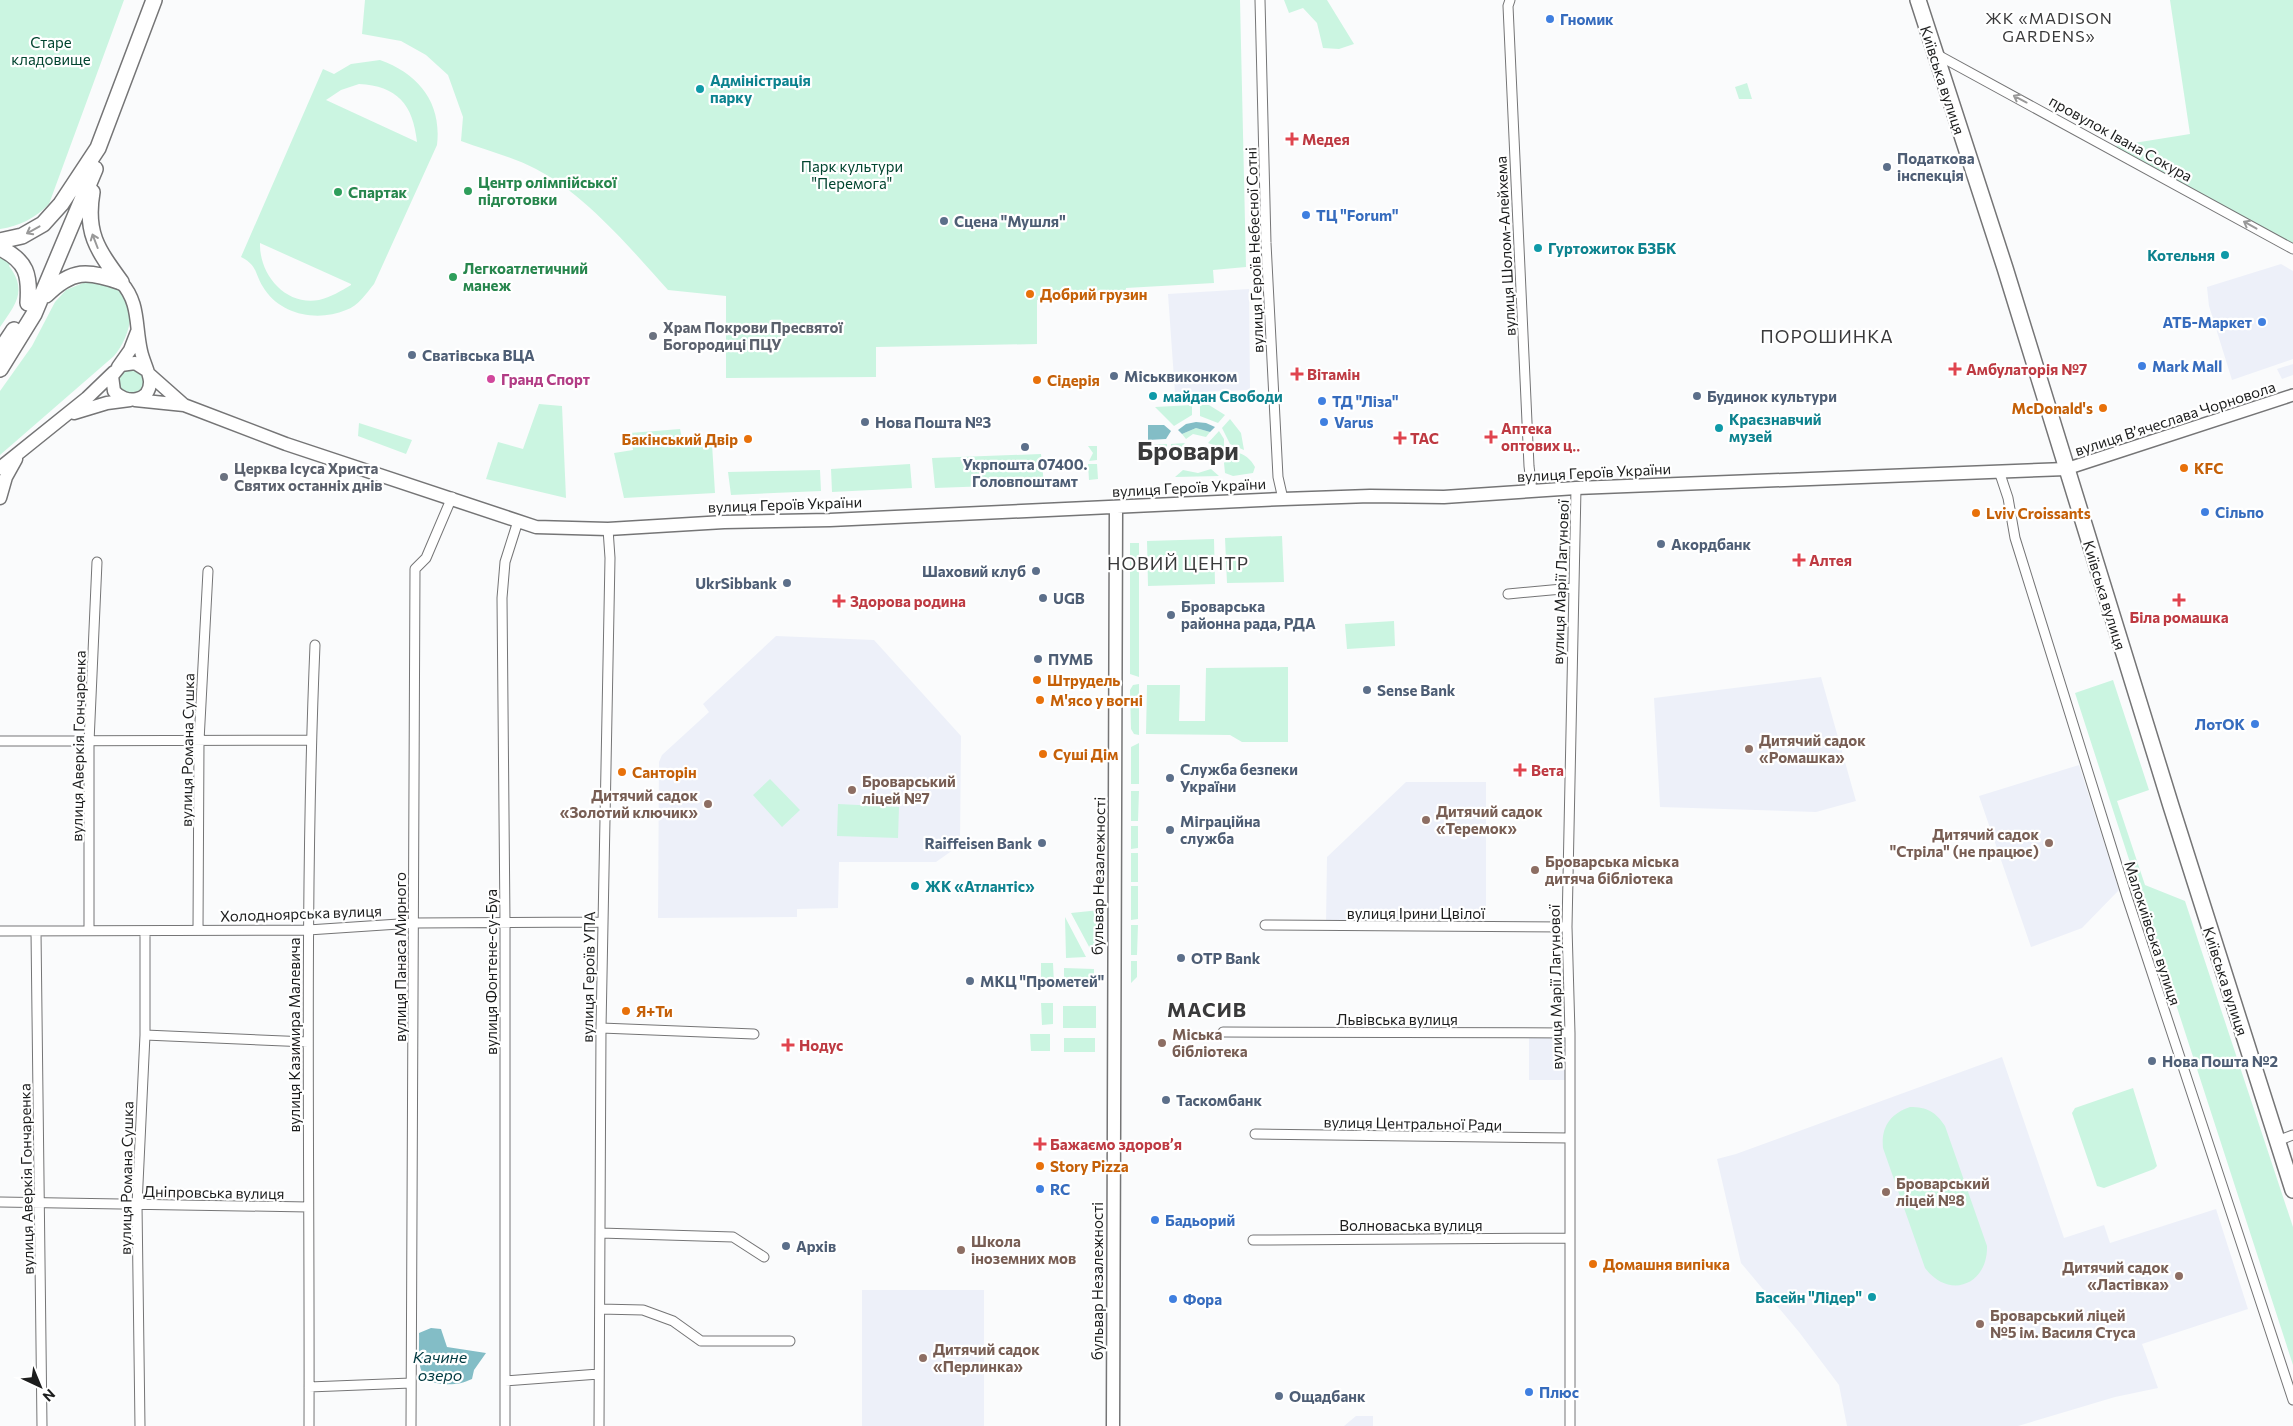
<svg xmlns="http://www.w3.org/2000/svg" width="2293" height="1426" viewBox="0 0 2293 1426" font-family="Commissioner,sans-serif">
<rect width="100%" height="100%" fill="#fafbfc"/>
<path fill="#edf0f9" d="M2281,264l12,7v88l-61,21 -23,-74 -2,-19z
M1249,289l1,101 -75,3 -7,-99z
M2293,364v11l-11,4 -5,-10z
M776,636l98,4 87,96 -1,109 -24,17h-97l-1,46 -41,1v8l-139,1 1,-156 3,-7 47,-43 -6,-8z
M1821,677l35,124 -40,11 -156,-5 -6,-109z
M2079,765l40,125 -37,38 -51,19 -52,-151z
M1406,782h80v142h-160l1,-67z
M1529,1038h36l1,42h-37z
M2002,1057l62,181 40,-13 6,18 106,-34 32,100 -106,35 16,44 -43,9 -97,29h-171l-8,-41 -40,-53 -58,-69 -24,-104 19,-5z
M862,1290h122v136h-122z
M1356,1416h17v10h-29z"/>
<path fill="#cbf5e1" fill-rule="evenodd" d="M0,0h124l-75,204c-14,14 -29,22 -49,25z
M365,0h875l6,267 -33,3 1,13 -88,5v9l-89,3v44l-161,3v30l-150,1v-82l-58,-6c-38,-42 -81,-94 -132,-121 -23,-12 -51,-19 -75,-28l2,-24 -15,-42 -22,-20 -25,-14 -39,-7z
M1284,0h43l27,44 -15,5 -16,-1 -6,-25 -14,-15 -14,5z
M2170,0h123v249l-184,-102 81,-13z
M380,60c39,14 62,43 57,85l-63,139c-8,10 -16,22 -28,26 -28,12 -64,5 -81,-20 -11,-15 -6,-24 -24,-33l82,-188 11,5 17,-10zM359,84c38,2 54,20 58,58l-91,-42 15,-10zM260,243l91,41v1c-10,6 -20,12 -32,15 -34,6 -60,-26 -59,-57z
M1747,83l5,16h-13l-4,-12z
M0,252l12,8 -3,6c19,25 6,39 -9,61z
M85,278c9,3 21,5 30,9 26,15 14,52 -1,69l-114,99v-64l32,-45 23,-44 11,-12 17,-7z
M118 382a13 13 0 1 1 26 0a13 13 0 1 1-26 0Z
M539,404l23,2 4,92 -80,-19 12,-37 25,7z
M1192,405v10l-18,11 -19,-19z
M1200,405h9l16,10 -7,8 -18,-7z
M1230,419l11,14 3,17 -14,-6 -8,-16z
M359,423l53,17 -6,14 -48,-18z
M1196,428l14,4 -4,5 -13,-3 -7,5 -4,-5z
M680,429l4,17 28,-2 3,49 -91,5 -10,-45 19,-3 -3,-17z
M1219,431l5,8v10l-16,-6z
M1185,443l-14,15v-14z
M1167,444v15l-18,1v-15z
M1088,446h9v14l-8,1 4,-8z
M1233,453c9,-2 18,6 22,14l-2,6 -20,3 -8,-3 -1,-10z
M1041,454l3,30 -109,4 -3,-30z
M910,464l2,24 -80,4 -1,-23z
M1088,464h9l1,15 -9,1z
M1211,469l8,7 -44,1 8,-7 15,3z
M820,470l1,21 -90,4 -3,-23z
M1282,536l2,46 -57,1 -2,-45z
M1214,539l1,45 -67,2 -1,-45z
M1130,543h9v134l-9,-3z
M1394,621l1,25 -48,3 -2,-25z
M1288,667v75h-46l-12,-7 -84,-1 1,-49h33l-1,36h26l1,-53z
M2113,680l36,110 -32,11 28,84 40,16 108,326v138l-218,-672z
M1139,684v51l-5,-1 -3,-5 -1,-39 3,-5z
M1139,743v41h-8v-37z
M770,779l30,31 -18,17 -29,-32z
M1131,791h8l-1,30h-7z
M838,804l61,3 -1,31 -61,-2z
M1131,826h7v22l-7,1z
M1131,853h7v29h-7z
M1131,886h7v33l-7,1z
M1100,910l-6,46 -23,-43z
M1065,917l21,40 -20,1z
M1131,925h7l-1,30h-6z
M1131,961h6v16l-6,6z
M1041,963h12l1,22 -13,1z
M1064,968l30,1v19h-30z
M1041,1003h12v21l-11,1z
M1063,1006h33v22h-33z
M1030,1034h20v17h-19z
M1064,1038h31v14h-31z
M2133,1088l24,78 -3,3 -50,19 -7,-2 -25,-73 3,-5z
M1910,1107c17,0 26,5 35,19l42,120c1,39 -38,54 -62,22l-42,-120c-2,-21 7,-34 27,-41z"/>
<path fill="#83bdc6" d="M1196,422l10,1 9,4 -5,5 -14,-4 -14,6 -4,-4 8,-6z
M1148,425h16l7,6 -5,8 -18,1z
M431,1328l10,1 6,18 39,6 -12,17 -2,9c-11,5 -19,6 -31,5 -28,-4 -21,-29 -22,-51z"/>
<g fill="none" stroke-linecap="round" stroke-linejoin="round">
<g stroke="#757576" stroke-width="11">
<path id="minor" d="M1260,0l6,243 12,234 5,22
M1510,0l-2,6 21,460 3,25
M1936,54l357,195
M1999,471l9,27 7,40 112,359 166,503
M1508,594l65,-6
M0,741l311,-1
M1265,925l302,2
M89,930v-188l8,-180
M198,930l1,-189 9,-170
M0,931l308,-1 106,-7 189,-1
M36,932l6,494
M601,1028l153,6
M1223,1032l347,1
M145,1035l163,7
M1255,1134l315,4
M2277,1141l16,-6
M0,1202l308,5
M600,1233l133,4 31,20
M1253,1240l317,-2
M600,1309l43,1 30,11 28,20h89
M505,1381l94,-7
M309,1387l102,-4
M140,1426l-3,-221 8,-170v-104
M309,1426c1,-260 -5,-521 6,-781
M411,1426l4,-857 11,-11 26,-61
M505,1426v-503l-3,-325 3,-36 13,-41
M599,1426l2,-398 9,-470 -2,-29
M1570,1426v-393l-3,-106 9,-439"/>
</g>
<g stroke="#757576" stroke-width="14">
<path id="tertiary" d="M2066,469l227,-74"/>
</g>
<g stroke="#757576" stroke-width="15">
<path id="secondary" d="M121,282c19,21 14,43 20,69 2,10 8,20 9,30 1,21 -25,24 -36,10l-2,-15 9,-11 14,-2 11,7
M118,367l12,-17 7,-18
M149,374l35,31
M135,400l49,5 102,39 250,83 72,2 116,-7 106,-2 453,-21 87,-3 74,1 132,-9 490,-19
M74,413l33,-10 23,-3
M0,468l87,-70 27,-26
M0,498l6,-21 10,-18
M1113,1426l3,-919"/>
</g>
<g stroke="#757576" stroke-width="18">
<path id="primary" d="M1918,0l87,268 166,538 122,384
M92,192c-7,41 5,57 29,90
M0,241l22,-5 21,-12 18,-20 37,-56 56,-148
M0,248c27,13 30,27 28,55
M46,295c26,-26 42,-25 75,-13
M0,351l14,-21
M0,369l34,-55 61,-145"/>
</g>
<use href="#minor" stroke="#fff" stroke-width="9"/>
<use href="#tertiary" stroke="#fff" stroke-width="11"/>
<use href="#secondary" stroke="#fff" stroke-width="12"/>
<use href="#primary" stroke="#fff" stroke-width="15"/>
</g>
<defs><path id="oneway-shaft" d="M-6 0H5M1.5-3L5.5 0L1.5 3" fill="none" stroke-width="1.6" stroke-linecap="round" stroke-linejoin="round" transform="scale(1.25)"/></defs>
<g stroke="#999">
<use href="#oneway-shaft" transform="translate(2020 99) rotate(-152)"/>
<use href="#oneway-shaft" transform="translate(2250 225) rotate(-151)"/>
<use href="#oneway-shaft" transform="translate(33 230) rotate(151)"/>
<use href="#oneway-shaft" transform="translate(95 241) rotate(-111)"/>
</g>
<g fill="#3f7fe0" stroke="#fff" stroke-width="2">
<circle cx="1550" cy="19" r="5"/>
<circle cx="1306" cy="215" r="5"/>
<circle cx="2262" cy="322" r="5"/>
<circle cx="2142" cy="366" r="5"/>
<circle cx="1322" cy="401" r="5"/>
<circle cx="1324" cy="422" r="5"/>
<circle cx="2205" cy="512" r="5"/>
<circle cx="2255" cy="724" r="5"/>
<circle cx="1040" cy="1189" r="5"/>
<circle cx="1155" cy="1220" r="5"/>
<circle cx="1173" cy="1299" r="5"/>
<circle cx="1529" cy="1392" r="5"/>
</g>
<g fill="#0f9aa8" stroke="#fff" stroke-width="2">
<circle cx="700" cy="89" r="5"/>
<circle cx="1538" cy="248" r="5"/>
<circle cx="2225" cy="255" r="5"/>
<circle cx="1153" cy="396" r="5"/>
<circle cx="1719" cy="428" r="5"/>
<circle cx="915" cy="886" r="5"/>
<circle cx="1872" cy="1297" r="5"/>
</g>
<g fill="#e0444e" stroke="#fff" stroke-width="2">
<path d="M1289.5 131.5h5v5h5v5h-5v5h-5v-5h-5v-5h5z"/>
<path d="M1952.5 361.5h5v5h5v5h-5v5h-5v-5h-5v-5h5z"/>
<path d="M1294.5 366.5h5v5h5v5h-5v5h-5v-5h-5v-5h5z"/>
<path d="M1488.5 429.5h5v5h5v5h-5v5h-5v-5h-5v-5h5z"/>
<path d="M1397.5 430.5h5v5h5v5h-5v5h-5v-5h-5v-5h5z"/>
<path d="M1796.5 552.5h5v5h5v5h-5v5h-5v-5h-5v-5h5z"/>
<path d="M2176.5 592.5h5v5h5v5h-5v5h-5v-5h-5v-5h5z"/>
<path d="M836.5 593.5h5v5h5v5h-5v5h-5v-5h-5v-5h5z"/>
<path d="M1517.5 762.5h5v5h5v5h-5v5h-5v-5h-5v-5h5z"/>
<path d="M785.5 1037.5h5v5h5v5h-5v5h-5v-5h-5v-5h5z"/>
<path d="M1037.5 1136.5h5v5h5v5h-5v5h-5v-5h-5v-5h5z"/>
</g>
<g fill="#5c6f8a" stroke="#fff" stroke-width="2">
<circle cx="1887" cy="167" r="5"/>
<circle cx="944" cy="221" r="5"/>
<circle cx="412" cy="355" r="5"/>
<circle cx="1114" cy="376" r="5"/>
<circle cx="1697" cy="396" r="5"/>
<circle cx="865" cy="422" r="5"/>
<circle cx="1025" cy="447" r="5"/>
<circle cx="1661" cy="544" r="5"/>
<circle cx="1036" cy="571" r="5"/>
<circle cx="787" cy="583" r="5"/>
<circle cx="1043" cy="598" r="5"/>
<circle cx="1171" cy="615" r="5"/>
<circle cx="1038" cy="659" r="5"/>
<circle cx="1367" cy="690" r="5"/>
<circle cx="1170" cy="778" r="5"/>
<circle cx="1170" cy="830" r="5"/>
<circle cx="1042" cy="843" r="5"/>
<circle cx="1181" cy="958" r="5"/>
<circle cx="970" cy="981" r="5"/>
<circle cx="2152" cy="1061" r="5"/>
<circle cx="1166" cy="1100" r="5"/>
<circle cx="786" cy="1246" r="5"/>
<circle cx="1279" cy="1396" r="5"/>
</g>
<g fill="#2e9e5b" stroke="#fff" stroke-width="2">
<circle cx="468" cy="191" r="5"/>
<circle cx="338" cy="192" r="5"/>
<circle cx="453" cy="277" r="5"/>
</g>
<g fill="#e8710a" stroke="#fff" stroke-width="2">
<circle cx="1030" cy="294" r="5"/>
<circle cx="1037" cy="380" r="5"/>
<circle cx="2103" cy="408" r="5"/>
<circle cx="748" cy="439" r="5"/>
<circle cx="2184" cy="468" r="5"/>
<circle cx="1976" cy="513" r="5"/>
<circle cx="1037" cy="680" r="5"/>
<circle cx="1040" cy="700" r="5"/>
<circle cx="1043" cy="754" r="5"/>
<circle cx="622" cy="772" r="5"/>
<circle cx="626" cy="1011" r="5"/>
<circle cx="1040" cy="1166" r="5"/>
<circle cx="1593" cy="1264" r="5"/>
</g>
<g fill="#6b7280" stroke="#fff" stroke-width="2">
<circle cx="653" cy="336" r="5"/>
<circle cx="224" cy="477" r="5"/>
</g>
<circle fill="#d1479c" stroke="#fff" stroke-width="2" cx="491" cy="379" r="5"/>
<g fill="#8d6e63" stroke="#fff" stroke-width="2">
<circle cx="1749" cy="749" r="5"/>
<circle cx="852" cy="790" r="5"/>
<circle cx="708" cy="804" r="5"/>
<circle cx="1426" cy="820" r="5"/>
<circle cx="2049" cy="843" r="5"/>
<circle cx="1535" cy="870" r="5"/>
<circle cx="1162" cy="1043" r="5"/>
<circle cx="1886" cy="1192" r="5"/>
<circle cx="961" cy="1250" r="5"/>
<circle cx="2179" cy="1276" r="5"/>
<circle cx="1980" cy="1324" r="5"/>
<circle cx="923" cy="1358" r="5"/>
</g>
<g text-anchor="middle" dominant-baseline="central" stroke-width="4.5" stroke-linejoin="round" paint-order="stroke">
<g font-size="15" font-weight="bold" fill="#366cbe" stroke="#fff" text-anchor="start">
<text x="1560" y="19">Гномик</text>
<text x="1316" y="215">ТЦ "Forum"</text>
<text x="2252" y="322" text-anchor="end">АТБ-Маркет</text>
<text x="2152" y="366">Mark Mall</text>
<text x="1332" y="401">ТД "Ліза"</text>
<text x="1334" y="422">Varus</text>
<text x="2215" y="512">Сільпо</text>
<text x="2245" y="724" text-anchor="end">ЛотОК</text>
<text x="1050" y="1189">RC</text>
<text x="1165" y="1220">Бадьорий</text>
<text x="1183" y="1299">Фора</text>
<text x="1539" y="1392">Плюс</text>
</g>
<g font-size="15" fill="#00442f" stroke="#fff">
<text x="51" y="42">Старе<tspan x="51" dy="17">кладовище</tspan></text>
<text x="852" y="166">Парк культури<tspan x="852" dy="17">"Перемога"</tspan></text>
</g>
<g font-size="15" font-weight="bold" fill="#0d838f" stroke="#fff" text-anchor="start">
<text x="710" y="80">Адміністрація<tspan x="710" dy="17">парку</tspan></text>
<text x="1548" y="248">Гуртожиток БЗБК</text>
<text x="2215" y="255" text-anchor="end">Котельня</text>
<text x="1163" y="396">майдан Свободи</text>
<text x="1729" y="419">Краєзнавчий<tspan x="1729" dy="17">музей</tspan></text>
<text x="925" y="886">ЖК «Атлантіс»</text>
<text x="1862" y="1297" text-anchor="end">Басейн "Лідер"</text>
</g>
<g font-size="15" fill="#1c1d1d" stroke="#fff">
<text transform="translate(1943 80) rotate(72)">Київська вулиця</text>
<text transform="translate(2121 138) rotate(29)">провулок Івана Сокура</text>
<text transform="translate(1505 246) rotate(-93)">вулиця Шолом-Алейхема</text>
<text transform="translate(1254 250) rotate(-92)">вулиця Героїв Небесної Сотні</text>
<text transform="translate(2175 418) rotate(-18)">вулиця Вʼячеслава Чорновола</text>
<text transform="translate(1594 472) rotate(-3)">вулиця Героїв України</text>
<text transform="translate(1189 487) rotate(-3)">вулиця Героїв України</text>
<text transform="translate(785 504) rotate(-2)">вулиця Героїв України</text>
<text transform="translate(1560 582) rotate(-88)">вулиця Марії Лагунової</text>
<text transform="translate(2105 595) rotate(73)">Київська вулиця</text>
<text transform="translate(78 746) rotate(-89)">вулиця Аверкія Гончаренка</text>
<text transform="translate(187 750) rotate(-89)">вулиця Романа Сушка</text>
<text transform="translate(1098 876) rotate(-89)">бульвар Незалежності</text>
<text transform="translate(301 913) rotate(-2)">Холодноярська вулиця</text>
<text x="1416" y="913">вулиця Ірини Цвілої</text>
<text transform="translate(2153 933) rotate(72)">Малокиївська вулиця</text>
<text transform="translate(400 957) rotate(-90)">вулиця Панаса Мирного</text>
<text transform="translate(491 972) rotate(-90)">вулиця Фонтене-су-Буа</text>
<text transform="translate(588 977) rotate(-89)">вулиця Героїв УПА</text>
<text transform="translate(2226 981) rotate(72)">Київська вулиця</text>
<text transform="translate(1555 987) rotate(-91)">вулиця Марії Лагунової</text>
<text x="1397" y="1019">Львівська вулиця</text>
<text transform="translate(294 1035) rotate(-90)">вулиця Казимира Малевича</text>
<text transform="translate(1413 1123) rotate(1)">вулиця Центральної Ради</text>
<text transform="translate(126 1178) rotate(-89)">вулиця Романа Сушка</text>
<text transform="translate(26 1179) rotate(-91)">вулиця Аверкія Гончаренка</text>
<text transform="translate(214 1192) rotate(1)">Дніпровська вулиця</text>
<text x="1411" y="1225">Волноваська вулиця</text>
<text transform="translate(1097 1281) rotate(-90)">бульвар Незалежності</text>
</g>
<g font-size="15" font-weight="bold" fill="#be3a42" stroke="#fff" text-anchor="start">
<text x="1302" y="139">Медея</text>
<text x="1966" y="369">Амбулаторія №7</text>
<text x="1307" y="374">Вітамін</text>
<text x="1501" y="428">Аптека<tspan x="1501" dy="17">оптових ц‥</tspan></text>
<text x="1410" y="438">ТАС</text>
<text x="1809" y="560">Алтея</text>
<text x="850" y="601">Здорова родина</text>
<text x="2179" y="617" text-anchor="middle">Біла ромашка</text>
<text x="1531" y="770">Вета</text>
<text x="799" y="1045">Нодус</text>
<text x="1050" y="1144">Бажаємо здоровʼя</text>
</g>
<g font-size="15" font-weight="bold" fill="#4e5e75" stroke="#fff" text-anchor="start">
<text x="1897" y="158">Податкова<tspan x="1897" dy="17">інспекція</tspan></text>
<text x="954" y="221">Сцена "Мушля"</text>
<text x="422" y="355">Сватівська ВЦА</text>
<text x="1124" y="376">Міськвиконком</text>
<text x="1707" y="396">Будинок культури</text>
<text x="875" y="422">Нова Пошта №3</text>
<text x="1025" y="464" text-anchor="middle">Укрпошта 07400.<tspan x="1025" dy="17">Головпоштамт</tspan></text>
<text x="1671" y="544">Акордбанк</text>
<text x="1026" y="571" text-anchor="end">Шаховий клуб</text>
<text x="777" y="583" text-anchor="end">UkrSibbank</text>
<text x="1053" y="598">UGB</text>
<text x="1181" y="606">Броварська<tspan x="1181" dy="17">районна рада, РДА</tspan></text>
<text x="1048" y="659">ПУМБ</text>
<text x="1377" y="690">Sense Bank</text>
<text x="1180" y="769">Служба безпеки<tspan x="1180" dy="17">України</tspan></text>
<text x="1180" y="821">Міграційна<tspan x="1180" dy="17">служба</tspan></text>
<text x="1032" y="843" text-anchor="end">Raiffeisen Bank</text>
<text x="1191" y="958">OTP Bank</text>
<text x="980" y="981">МКЦ "Прометей"</text>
<text x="2162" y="1061">Нова Пошта №2</text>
<text x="1176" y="1100">Таскомбанк</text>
<text x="796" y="1246">Архів</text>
<text x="1289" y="1396">Ощадбанк</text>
</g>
<g font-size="15" font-weight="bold" fill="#27864d" stroke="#fff" text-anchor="start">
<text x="478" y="182">Центр олімпійської<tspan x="478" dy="17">підготовки</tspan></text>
<text x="348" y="192">Спартак</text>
<text x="463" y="268">Легкоатлетичний<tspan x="463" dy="17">манеж</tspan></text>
</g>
<g font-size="15" font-weight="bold" fill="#c56008" stroke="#fff" text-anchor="start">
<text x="1040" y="294">Добрий грузин</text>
<text x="1047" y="380">Сідерія</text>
<text x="2093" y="408" text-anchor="end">McDonald's</text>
<text x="738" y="439" text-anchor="end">Бакінський Двір</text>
<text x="2194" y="468">KFC</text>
<text x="1986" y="513">Lviv Croissants</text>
<text x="1047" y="680">Штрудель</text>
<text x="1050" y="700">М'ясо у вогні</text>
<text x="1053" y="754">Суші Дім</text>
<text x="632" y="772">Санторін</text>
<text x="636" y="1011">Я+Ти</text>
<text x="1050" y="1166">Story Pizza</text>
<text x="1603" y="1264">Домашня випічка</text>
</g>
<g font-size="15" font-weight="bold" fill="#5b616d" stroke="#fff" text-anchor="start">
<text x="663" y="327">Храм Покрови Пресвятої<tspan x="663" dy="17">Богородиці ПЦУ</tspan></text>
<text x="234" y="468">Церква Ісуса Христа<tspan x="234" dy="17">Святих останніх днів</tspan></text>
</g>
<g font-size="15" font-weight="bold" fill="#b23c85" stroke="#fff" text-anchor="start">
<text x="501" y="379">Гранд Спорт</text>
</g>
<g font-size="15" font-weight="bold" fill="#785e54" stroke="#fff" text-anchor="start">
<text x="1759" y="740">Дитячий садок<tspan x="1759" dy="17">«Ромашка»</tspan></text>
<text x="862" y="781">Броварський<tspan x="862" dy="17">ліцей №7</tspan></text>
<text x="698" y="795" text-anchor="end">Дитячий садок<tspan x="698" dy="17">«Золотий ключик»</tspan></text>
<text x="1436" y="811">Дитячий садок<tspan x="1436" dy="17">«Теремок»</tspan></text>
<text x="2039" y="834" text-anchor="end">Дитячий садок<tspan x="2039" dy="17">"Стріла" (не працює)</tspan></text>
<text x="1545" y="861">Броварська міська<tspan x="1545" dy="17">дитяча бібліотека</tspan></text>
<text x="1172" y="1034">Міська<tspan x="1172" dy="17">бібліотека</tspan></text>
<text x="1896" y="1183">Броварський<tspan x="1896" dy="17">ліцей №8</tspan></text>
<text x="971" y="1241">Школа<tspan x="971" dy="17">іноземних мов</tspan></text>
<text x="2169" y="1267" text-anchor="end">Дитячий садок<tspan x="2169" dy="17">«Ластівка»</tspan></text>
<text x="1990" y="1315">Броварський ліцей<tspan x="1990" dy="17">№5 ім. Василя Стуса</tspan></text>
<text x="933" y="1349">Дитячий садок<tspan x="933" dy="17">«Перлинка»</tspan></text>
</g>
<g font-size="16" letter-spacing="1" fill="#3a3a3b" stroke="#fff">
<text x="2049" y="17">ЖК «MADISON<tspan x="2049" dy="18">GARDENS»</tspan></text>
</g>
<g font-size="16" font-style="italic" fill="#013a41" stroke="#fff">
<text x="440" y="1356">Качине<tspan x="440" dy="18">озеро</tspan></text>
</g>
<g font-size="18" letter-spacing="1" fill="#3a3a3b" stroke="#fff">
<text x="1827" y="336">ПОРОШИНКА</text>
<text x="1178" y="563">НОВИЙ ЦЕНТР</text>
</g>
<g font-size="20" font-weight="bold" letter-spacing="1" fill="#3a3a3b" stroke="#fff">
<text x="1207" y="1009">МАСИВ</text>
</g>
<g font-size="25" font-weight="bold" fill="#3a3a3b" stroke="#fff">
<text x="1188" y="450">Бровари</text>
</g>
</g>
<g transform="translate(40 1386) rotate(136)" stroke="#ffffff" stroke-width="4" paint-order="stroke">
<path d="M0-4L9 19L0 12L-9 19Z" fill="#1c1d1d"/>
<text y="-8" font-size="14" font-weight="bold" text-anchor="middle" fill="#1c1d1d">N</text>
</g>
</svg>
